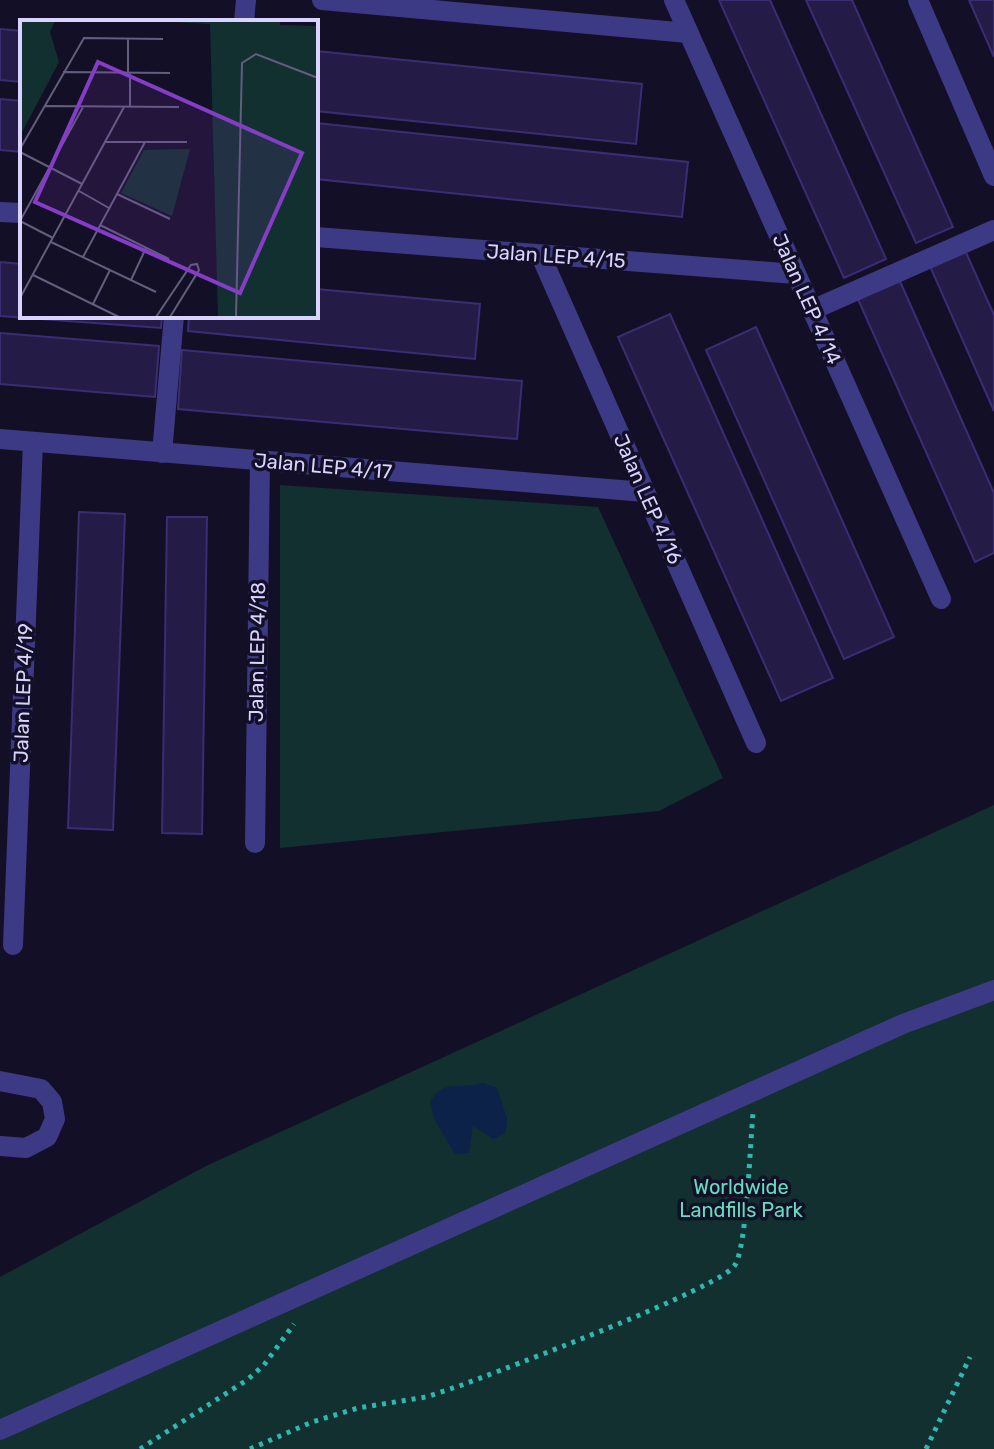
<svg xmlns="http://www.w3.org/2000/svg" width="994" height="1449" viewBox="0 0 994 1449" font-family="Rubik,sans-serif">
<rect width="100%" height="100%" fill="#130f26"/>
<path fill="#12302f" d="M280,485l318,22 125,271 -64,33 -379,37z
M994,805v644h-994v-172l206,-111z"/>
<path fill="#0c2248" d="M483,1083l14,5 10,30 -1,14 -12,7 -21,-13 -4,27 -14,1 -20,-33 -5,-19c14,-24 30,-12 53,-19z"/>
<path fill="#241b47" stroke="#3b2d73" stroke-width="2" d="M719,0h51l116,259 -42,19z
M806,0h46l101,227 -37,16z
M969,0h25v57z
M0,29l22,2v51l-22,-2z
M316,51l326,33 -6,60 -320,-33z
M0,99l22,2v51l-22,-2z
M316,123l372,39 -6,55 -366,-38z
M964,248l30,67v96l-65,-147z
M0,262l22,2v52h140l-1,12 -161,-12z
M899,279l95,214v60l-19,9 -118,-265z
M316,289l164,15 -5,55 -287,-28 1,-15h127z
M670,314l163,364 -52,23 -163,-364z
M756,327l138,310 -50,22 -138,-309z
M0,333l159,13 -4,51 -155,-13z
M182,350l340,31 -5,58 -339,-30z
M79,512l46,2 -12,316 -45,-2z
M167,517h40l-5,317 -40,-1z"/>
<g fill="none" stroke-linecap="round" stroke-linejoin="round">
<path stroke="#2fb8b0" stroke-width="5" stroke-dasharray="4 6" stroke-linecap="butt" d="M140,1449l107,-69 17,-15 30,-41
M250,1449l62,-27 46,-14 68,-11 36,-12c39,-15 260,-97 273,-120 12,-20 15,-122 18,-151
M926,1449l44,-92"/>
<path stroke="#3d3a85" stroke-width="20" d="M322,0l366,33
M674,0l267,599
M918,0l76,176
M244,22l2,-22
M0,212l22,1
M316,237l480,37
M541,256l215,487
M812,310l182,-80
M0,439l645,53
M162,453l12,-137
M255,843l5,-382
M13,945l20,-503
M0,1081l41,8 11,13 3,17 -8,18 -21,11 -26,-2
M0,1430l903,-406 91,-34"/>
</g>
<g text-anchor="middle" dominant-baseline="central" stroke-width="7" stroke-linejoin="round" paint-order="stroke">
<g font-size="20" fill="#d9d4ff" stroke="#130f26">
<text transform="translate(556 256) rotate(4)">Jalan LEP 4/15</text>
<text transform="translate(807 299) rotate(66)">Jalan LEP 4/14</text>
<text transform="translate(323 466) rotate(5)">Jalan LEP 4/17</text>
<text transform="translate(648 499) rotate(66)">Jalan LEP 4/16</text>
<text transform="translate(257 652) rotate(-89)">Jalan LEP 4/18</text>
<text transform="translate(23 693) rotate(-88)">Jalan LEP 4/19</text>
</g>
<g font-size="20" fill="#5fe0c0" stroke="#130f26">
<text x="741" y="1187">Worldwide<tspan x="741" dy="23">Landfills Park</tspan></text>
</g>
</g>
<g transform="translate(20 20)">
<rect width="298" height="298" fill="#130f26"/>
<path d="M0,1h35l-5,11 9,30 -39,74zM132,1h128v4l38,1v291h-100l-8,-293zM170,129l-18,67 -51,-23 23,-43z" fill="#12302f"/>
<path fill="none" stroke="#625e7d" stroke-width="2" d="M108,18v35M43,52l107,1M24,86l135,1M110,87v-34M85,122h82M0,129l64,-111 79,1M0,132l62,32M59,171l30,17M97,174l53,25M80,205l69,34M33,218l-33,-17 63,-114M31,222l105,50M63,237l62,-115M13,255l86,42M111,260l15,-32M0,278l104,-191M73,284l17,-34M136,297l35,-52 6,-1 2,6 -29,47M216,297l6,-254 14,-9 62,24"/>
<path fill="#843dc5" fill-opacity="0.15" stroke="#843dc5" stroke-width="4" d="M78,42l204,91 -62,140 -205,-91z"/>
<rect width="298" height="298" fill="none" stroke="#d9d4ff" stroke-width="4"/>
</g>
</svg>
